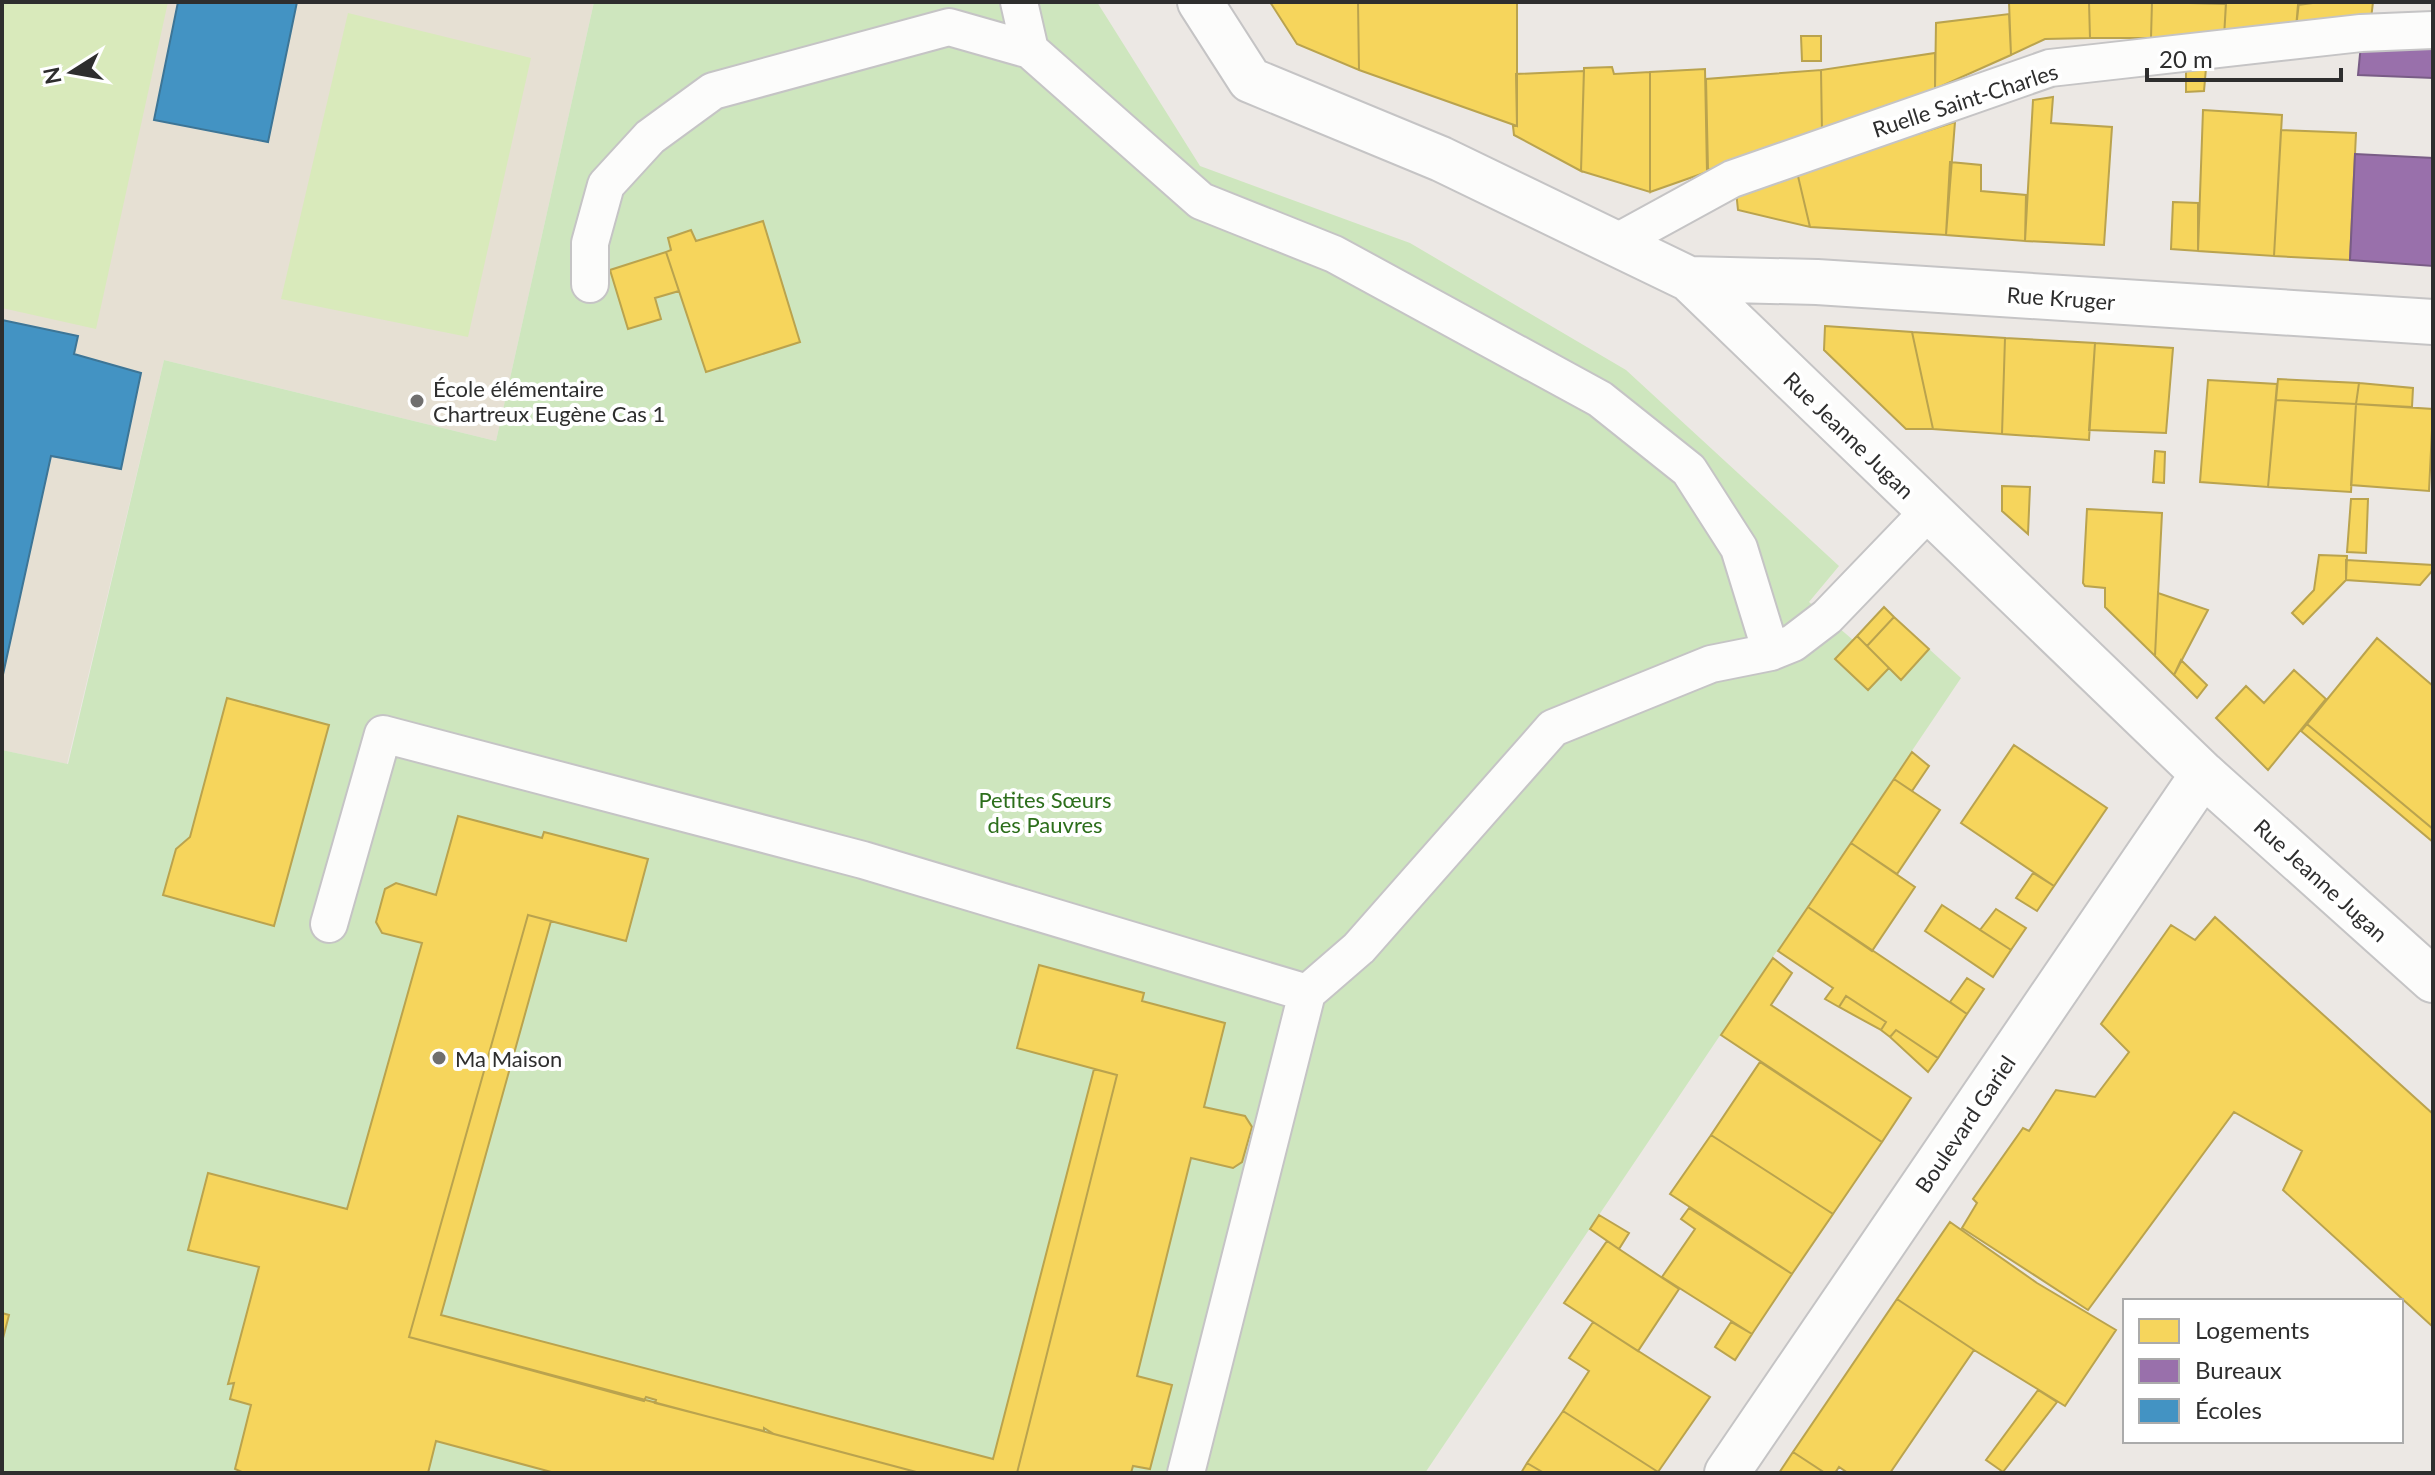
<svg xmlns="http://www.w3.org/2000/svg" width="2435" height="1475" viewBox="0 0 2435 1475" font-family="Lato,sans-serif">
<rect width="100%" height="100%" fill="#ece8e4"/>
<path fill="#e6e0d3" d="M2,2h592l-98,439 -332,-81 -97,404 -65,-14z"/>
<path fill="#cee6be" d="M594,2h503l103,164 210,77 216,127 213,196 -30,36 44,38 -18,19 33,31 21,-22 13,12 27,-31 32,29 -536,795h-1423v-131l7,-27 -7,-2v-563l66,14 96,-404 332,81z"/>
<path fill="#d9eabb" d="M2,2h166l-72,327 -94,-21z
M348,13l183,45 -63,279 -187,-38z"/>
<path fill="#f6d55c" stroke="#baa34e" stroke-width="2" d="M1270,2h88l1,68 -62,-26z
M1358,2h159v124l-158,-56z
M2009,2h80l1,36 -45,1 -34,16z
M2089,2h63l-1,36h-61z
M2152,2l74,2 -2,33 -73,1z
M2226,2h73l-3,26 -72,9z
M2320,2h53l-2,17 -75,9 2,-23z
M2009,14l2,41 -76,34 1,-66z
M1801,36h20v25h-19z
M1935,53v36l-113,44 -1,-63z
M1612,67l2,7 36,-2v120l-69,-21 3,-103z
M2206,68l-2,23 -18,1v-21z
M1705,69l2,103 -57,20v-120z
M1821,70l1,63 -56,22 -58,15 -2,-91z
M1584,71l-3,100 -67,-36 -1,-9h4l-1,-52z
M2053,97l-2,26 61,4 -8,118 -79,-4 8,-141z
M2203,110l79,5 -8,141 -76,-5z
M1955,122l-9,113 -136,-8 -13,-55z
M2281,130l75,3 -6,127 -76,-4z
M1950,162l31,3v26l45,4 -1,46 -79,-6z
M1797,172l13,55 -72,-17 -2,-19z
M2173,202l25,1v48l-27,-2z
M763,221l37,121 -94,30 -40,-120 5,-2 -3,-12 23,-8 5,11z
M666,252l13,39 -24,7 6,21 -33,10 -18,-59z
M1825,326l87,6 21,97h-27l-82,-79z
M1912,332l93,6 -3,96 -69,-5z
M2005,338l90,5 -6,97 -87,-6z
M2095,343l78,5 -7,85 -77,-3z
M2278,379l81,4 -3,21 -80,-4z
M2208,380l69,4 -9,103 -68,-5z
M2359,383l54,5 -1,19 -56,-3z
M2276,400l80,4 -5,88 -83,-5z
M2356,404l77,5 -4,82 -78,-6z
M2155,451l10,1 -1,31 -11,-1z
M2002,486l28,1 -2,47 -26,-23z
M2351,499h17l-2,54 -19,-1z
M2087,509l75,4 -7,143 -50,-49v-19l-20,-2 -2,-3z
M2319,555l28,1 -1,24 -43,44 -11,-11 22,-23z
M2346,560l87,5v5l-13,15 -74,-5z
M2158,593l50,17 -34,65 -19,-19z
M1884,607l10,10 -27,29 -10,-10z
M1894,617l35,32 -28,31 -34,-34z
M1857,636l32,32 -21,22 -33,-31z
M2377,638l56,48v143l-126,-105z
M2181,660l26,25 -10,13 -23,-23z
M2294,670l32,29 -58,71 -52,-52 30,-32 18,17z
M227,698l102,27 -55,201 -111,-31 13,-46 14,-12z
M2307,724l126,105v13l-132,-111z
M2014,745l93,63 -53,78 -93,-63z
M1912,752l17,14 -17,25 -18,-12z
M1894,779l46,31 -43,64 -46,-31z
M458,816l84,22 2,-6 104,27 -22,82 -98,-26 -119,422 511,136h-365l-119,-32 -8,32h-184l-9,-4 16,-64 -21,-6 4,-16 -6,1 31,-117 -71,-17 20,-77 139,36 75,-266 -40,-10 -6,-11 9,-33 11,-6 40,12z
M1851,843l64,44 -43,64 -64,-44z
M2033,873l21,13 -17,25 -21,-13z
M1942,905l69,45 -18,27 -68,-46z
M1808,907l159,107 -29,44 -42,-28 -6,7 -9,-7 5,-8 -40,-26 -7,11 -14,-8 8,-11 -55,-37z
M1996,909l30,19 -15,22 -31,-20z
M528,915l23,6 -110,394 552,144 101,-390 23,6 -100,398h-97l-146,-39 -10,-6v3l-109,-28 1,-3 -10,-3 -2,4 -235,-64z
M2215,917l218,197v213l-150,-137 19,-39 -68,-39 -146,198 -126,-82 15,-25 -4,-4 50,-71 6,3 27,-41 39,7 34,-45 -28,-28 70,-99 24,15z
M1773,958l19,15 -21,32 140,93 -29,44 -161,-107z
M1039,965l105,28 -2,8 83,22 -21,84 41,9 7,11 -10,35 -9,6 -42,-10 -54,218 35,9 -22,84 -17,-3 -2,7h-114l100,-398 -100,-27z
M1967,978l17,11 -17,25 -17,-12z
M1846,996l40,26 -5,8 -42,-23z
M1896,1030l42,28 -10,14 -38,-35z
M1760,1062l122,80 -49,72 -122,-79z
M1711,1135l122,79 -41,60 -122,-80z
M1689,1208l103,66 -40,60 -90,-57 33,-48 -14,-10z
M1599,1215l30,18 -10,16 -29,-20z
M1950,1222l87,61 79,47 -51,76 -91,-56 -77,-51z
M1607,1241l72,48 -41,62 -74,-48z
M1897,1299l77,51 -84,123h-42l-9,-6 -4,6h-10l-32,-21z
M2,1313l7,2 -7,27z
M1593,1322l117,75 -52,75 -95,-61 26,-40 -20,-13z
M1731,1322l21,12 -17,26 -20,-13z
M2038,1390l19,12 -54,70 -17,-12z
M1563,1411l95,61 -114,1 -17,-10z
M1793,1452l32,21h-46z
M1527,1463l17,10h-23z"/>
<path fill="#9970ab" stroke="#795c86" stroke-width="2" d="M2433,40v38l-75,-3 3,-31z
M2355,154l78,4v108l-83,-6z"/>
<path fill="#4393c3" stroke="#3d7596" stroke-width="2" d="M178,2h119l-29,140 -114,-22z
M2,320l76,16 -4,18 67,19 -20,96 -70,-13 -49,223z"/>
<g fill="none" stroke-linecap="round" stroke-linejoin="round">
<g stroke="#c5c4c5" stroke-width="40">
<path id="lane" d="M1019,2l11,48 171,151 133,53 266,145 89,71 50,78 32,104
M1615,243l117,-64 318,-111 311,-35 72,-3
M590,284v-41l16,-58 44,-48 63,-46 236,-64 81,23
M329,924l54,-190 480,126 444,133 52,-45 194,-220 158,-64 60,-12 22,-9 34,-26 102,-106
M1186,1473l121,-480"/>
</g>
<g stroke="#c5c4c5" stroke-width="48">
<path id="street" d="M1200,2l50,78 191,79 248,120 514,495 230,206
M1689,279l128,3 616,40
M1727,1473l476,-699"/>
</g>
<use href="#lane" stroke="#fcfcfb" stroke-width="36"/>
<use href="#street" stroke="#fcfcfb" stroke-width="44"/>
</g>
<g fill="#706f6e" stroke="#fff" stroke-width="3">
<circle cx="417" cy="401" r="8"/>
<circle cx="439" cy="1058" r="8"/>
</g>
<g text-anchor="middle" dominant-baseline="central" stroke-width="8" stroke-linejoin="round" paint-order="stroke">
<g font-size="22" fill="#2e2e2e" stroke="#fff">
<text transform="translate(1965 100) rotate(-18)">Ruelle Saint-Charles</text>
<text transform="translate(2061 298) rotate(4)">Rue Kruger</text>
<text transform="translate(1849 435) rotate(44)">Rue Jeanne Jugan</text>
<text transform="translate(2321 880) rotate(42)">Rue Jeanne Jugan</text>
<text transform="translate(1965 1124) rotate(-56)">Boulevard Gariel</text>
</g>
<g font-size="22" fill="#2e2e2e" stroke="#fff" text-anchor="start">
<text x="433" y="388">École élémentaire<tspan x="433" dy="25">Chartreux Eugène Cas 1</tspan></text>
<text x="455" y="1058">Ma Maison</text>
</g>
<g font-size="22" fill="#2c6e1b" stroke="#fff">
<text x="1045" y="799">Petites Sœurs<tspan x="1045" dy="25">des Pauvres</tspan></text>
</g>
</g>
<rect width="2435" height="1475" fill="none" stroke="#2e2e2e" stroke-width="8"/>
<rect x="2123" y="1299" width="280" height="144" fill="#ffffff" stroke="#ababab" stroke-width="2"/>
<rect x="2139" y="1319" width="40" height="24" fill="#f6d55c" stroke="#ababab" stroke-width="2"/>
<text x="2195" y="1339" font-size="24" fill="#2e2e2e">Logements</text>
<rect x="2139" y="1359" width="40" height="24" fill="#9970ab" stroke="#ababab" stroke-width="2"/>
<text x="2195" y="1379" font-size="24" fill="#2e2e2e">Bureaux</text>
<rect x="2139" y="1399" width="40" height="24" fill="#4393c3" stroke="#ababab" stroke-width="2"/>
<text x="2195" y="1419" font-size="24" fill="#2e2e2e">Écoles</text>
<g transform="translate(72 72) rotate(259)" stroke="#ffffff" stroke-width="6" paint-order="stroke">
<path d="M0-6L14 30L0 20L-14 30Z" fill="#2e2e2e"/>
<text y="-12" font-size="22" font-weight="bold" text-anchor="middle" fill="#2e2e2e">N</text>
</g>
<path d="M2147 68v12h194v-12" fill="none" stroke="#2e2e2e" stroke-width="4"/>
<text x="2159" y="68" font-size="24" fill="#2e2e2e" stroke="#ffffff" stroke-width="6" paint-order="stroke">20 m</text>
</svg>
